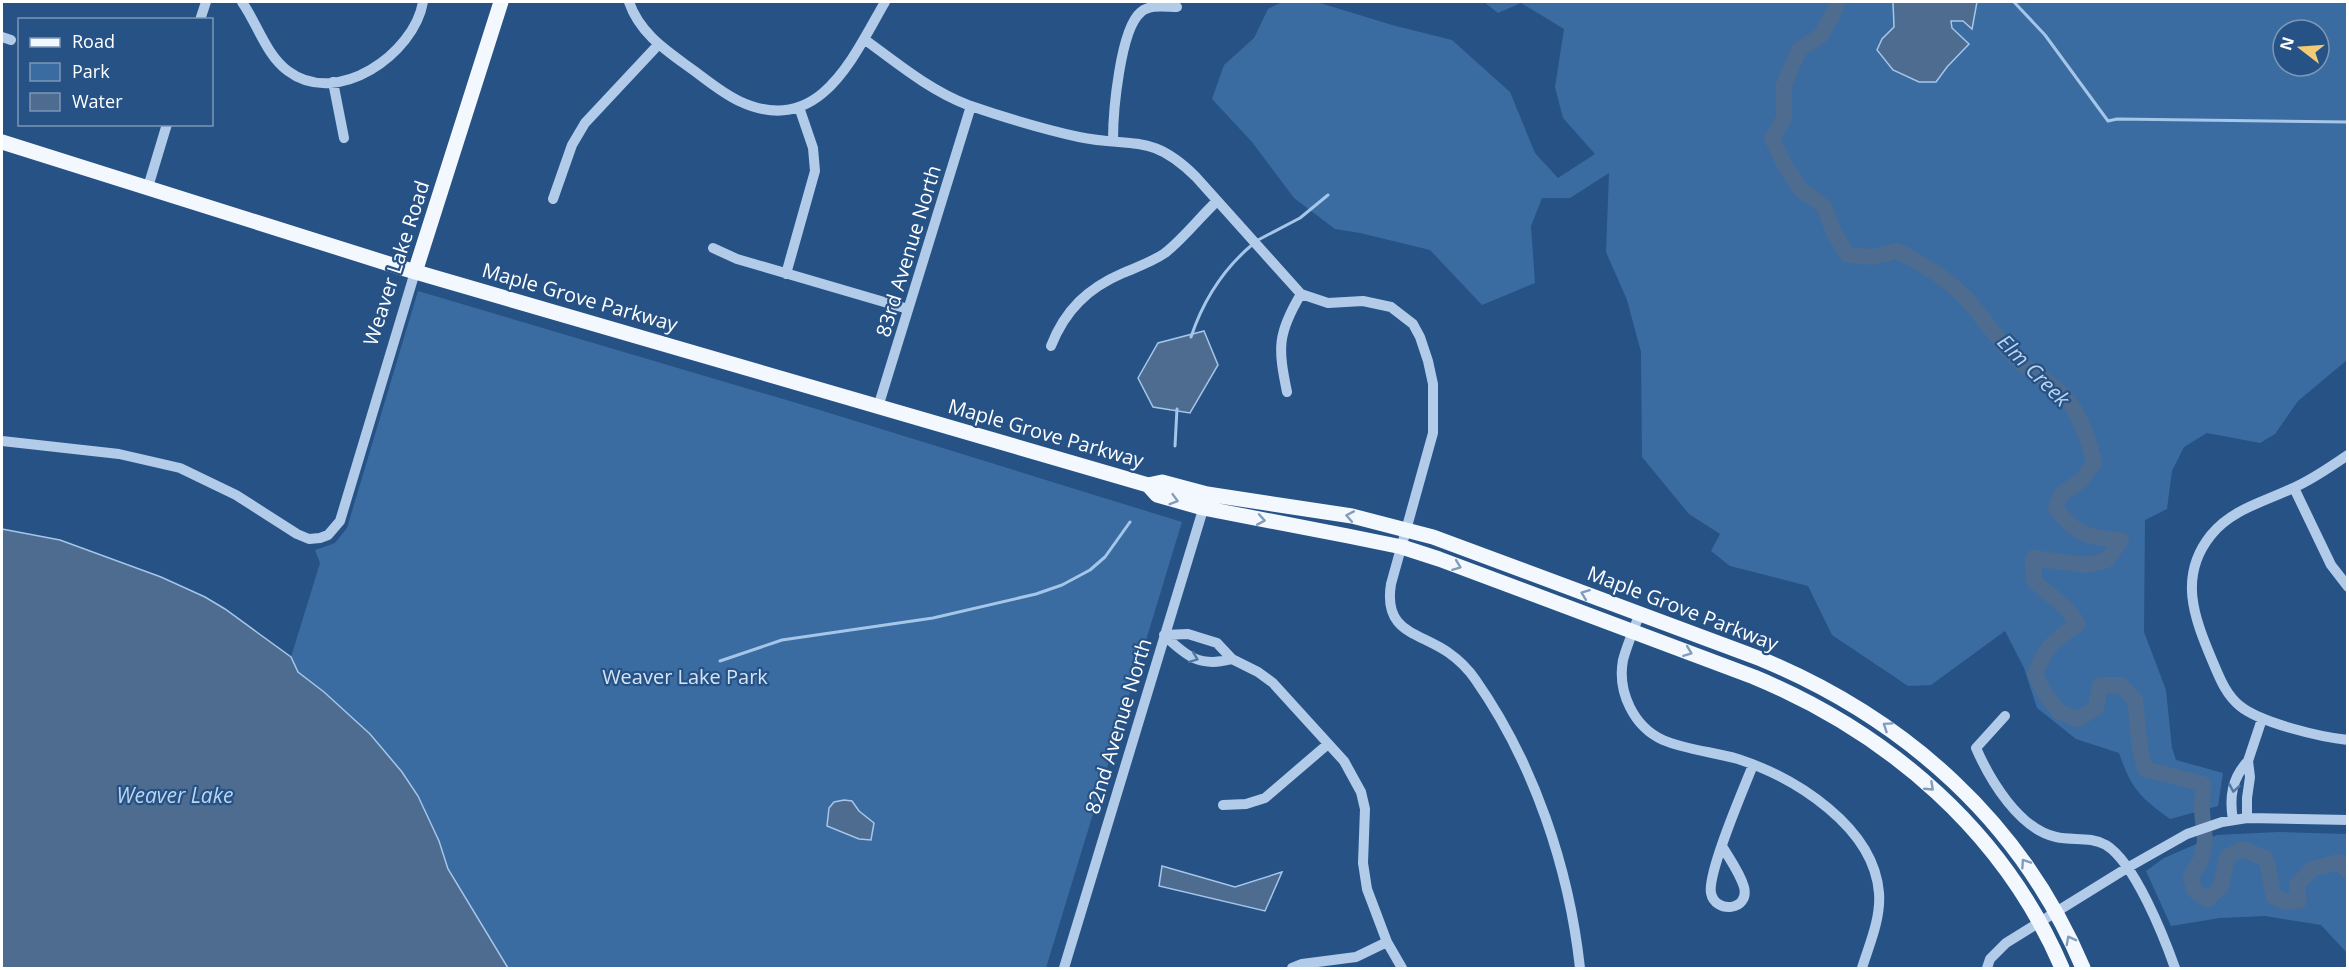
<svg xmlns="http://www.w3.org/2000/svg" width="2349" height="970" viewBox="0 0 2349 970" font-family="'Open Sans',sans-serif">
<rect width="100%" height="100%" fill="#265286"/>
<path fill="#3a6ca2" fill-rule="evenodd" d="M1282,2h35l75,23 60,15 58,52 25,61 23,25 37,-24 -32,-36 -8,-31 9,-58 -43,-26 -23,10 -14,-11h863v358l-49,41 -23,33 -15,9 -53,-10 -23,14 -12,24 -5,38 -22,11 -1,112 22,58 6,58 4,12 47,13 -5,33 -48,13c-31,-23 -38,-29 -51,-66l-43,-14 -39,-31 -13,-40 -19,-37 -74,54 -23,1 -76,-51 -24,-49 -78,-20 -19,-15 9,-17 -31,-20 -47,-57 -1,-105 -14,-52 -21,-48 3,-79 -39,25h-28l-11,28 4,57 -53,22 -52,-55 -70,-17 -25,-4 -41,-31 -42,-56 -40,-43 12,-34 30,-27 14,-29zM2283,30h36v36h-36z
M418,291l392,116 372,115 -136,446h-538l-60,-99 -9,-28 -21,-45 -16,-24 -32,-38 -46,-42 -26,-20 -7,-15 29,-94 -5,-13 20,-7 12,-15z
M2278,832l69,2v119l-26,-28 -56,-9 -45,2 -49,8 -25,-55 18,-13 53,-23z"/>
<path fill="#4d6c90" stroke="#a5c6e9" stroke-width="1.5" d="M1893,2h84l-5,27 -9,-8h-12l1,7 17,16 -22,23 -11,15h-17l-26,-12 -16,-20 5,-11 12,-12z
M1204,331l14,34 -28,48 -37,-6 -15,-29 20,-35z
M2,529l58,11 101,37 44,20 20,12 66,48 7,15 26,20 46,42 32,38 16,24 21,45 9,28 60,99h-506z
M844,800l8,1 7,10 15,12 -3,17 -12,-1 -32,-13 2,-18 5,-6z
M1162,866l73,21 47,-15 -17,39 -106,-25z"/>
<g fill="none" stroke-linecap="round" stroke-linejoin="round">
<path stroke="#a5c6e9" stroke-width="3" d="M2014,2l31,33 63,86 9,-2 231,3
M1258,240l42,-22 28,-23
M1191,337c12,-36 32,-68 62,-93
M1175,446l2,-37
M720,661l62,-21 151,-22 103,-24 26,-9 28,-15 15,-13 25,-35"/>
<path stroke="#4d6c90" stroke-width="16" d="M1837,2l-3,10 -13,23 -22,15 -15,35v34l-12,19 12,26 17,26 23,16 10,27 14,22 25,2 24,-6c29,14 60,34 80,60 13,17 25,34 41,49 16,14 35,23 50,40 12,16 22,43 26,63l-12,17 -21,14 -5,15c22,27 31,28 65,31l-14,20 -21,5 -53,-7 1,23c16,15 33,24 44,43 -23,15 -33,24 -43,50l10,20 14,18 19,7 18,-11 4,-23h21l14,15 5,48 5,21 58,15 -1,27 3,30 -4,19 -10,16 3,14 13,10 14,-13 6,-30 15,-8 23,9c6,14 5,25 9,39l12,5 13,-1 -2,-16 15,-16 27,-7 9,9"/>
<path stroke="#b1cbe8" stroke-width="10" d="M242,2c15,21 24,53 46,69 49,37 126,-17 135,-69
M629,2c11,32 38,49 64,68 15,11 29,23 46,31 80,38 114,-44 146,-99
M200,20l6,-18
M2,37l9,3
M864,39c33,24 65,51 104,66 35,12 74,24 111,32 53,11 72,-5 117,40l105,117 27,9 35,-2 28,6 22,17 7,13 8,24 5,23v49l-42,151c-8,49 28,48 58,69 10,7 19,16 26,26 59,84 94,189 105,289
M333,82l11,56
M1113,140c0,-27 7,-111 28,-128 9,-8 25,-5 36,-5
M148,187l19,-63
M553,199l19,-54 13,-22 73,-78
M713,248l24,11 171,50
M786,274l29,-103 -2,-23 -14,-41
M1051,346c14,-36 37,-58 72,-73 14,-6 29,-11 42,-20 19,-15 34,-35 52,-52
M1287,392c-9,-44 -10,-58 14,-98
M878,407l93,-301
M2,441l117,13 61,14 56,27 61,39 12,5 11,-1 8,-3 12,-14 75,-249
M2348,455c-18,12 -36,25 -55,33 -29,14 -61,21 -82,47 -33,41 -17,82 1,125 7,16 13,34 28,46 21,17 80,31 108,34
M2294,488l37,77 17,22
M1640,613c-6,16 -13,32 -17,47 -6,32 11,67 40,80 24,10 51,12 75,19 58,19 136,68 141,134 2,26 -10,52 -17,75
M1164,635l24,-1 29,9 15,16 26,13 15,11 71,78 17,31 4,17 -2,54 4,26 20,53 15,26
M1164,635c22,21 36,33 68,24
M2005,716l-29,32c14,32 43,81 80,89 17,4 34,-1 50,8 29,18 58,92 69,123
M1223,805l23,-1 19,-6 63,-54
M2247,818v-20l3,-21 -2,-16 14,-42
M2233,820c-4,-23 -1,-42 15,-59
M1722,846c7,12 18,27 22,41 6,24 -29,27 -33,6 -4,-20 33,-105 42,-128
M1064,968l141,-465
M1292,968l10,-4 54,-7 31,-15
M1987,968l3,-9 16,-16 121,-75 60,-34 35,-12 25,-4 101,2"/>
<path stroke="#f3f7fe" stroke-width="15" d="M2,142l400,126 746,217 14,-3 45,12 145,22 81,21 328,122c145,60 261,164 322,309
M415,272l86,-270
M1148,485l9,10 46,13 145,28 54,11 37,12 315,118c135,56 250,155 308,291"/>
</g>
<defs><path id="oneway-chevron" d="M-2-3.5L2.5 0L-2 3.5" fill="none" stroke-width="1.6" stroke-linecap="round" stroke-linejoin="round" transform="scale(1.5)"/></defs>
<g stroke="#829cbc">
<use href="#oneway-chevron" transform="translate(1174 500) rotate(16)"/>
<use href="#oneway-chevron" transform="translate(1350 516) rotate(-169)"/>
<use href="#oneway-chevron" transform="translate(1261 520) rotate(10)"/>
<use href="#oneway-chevron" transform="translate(1457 566) rotate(21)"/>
<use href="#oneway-chevron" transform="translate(1585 594) rotate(-159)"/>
<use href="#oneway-chevron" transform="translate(1688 652) rotate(21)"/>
<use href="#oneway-chevron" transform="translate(1887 726) rotate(-146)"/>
<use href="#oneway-chevron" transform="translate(1930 787) rotate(43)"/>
<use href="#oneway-chevron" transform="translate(2025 863) rotate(-124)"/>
<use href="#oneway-chevron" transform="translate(2070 940) rotate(-118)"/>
</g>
<g stroke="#5076a3">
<use href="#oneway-chevron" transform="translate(1194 658) rotate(21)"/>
<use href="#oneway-chevron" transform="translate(2234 788) rotate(100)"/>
</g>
<g text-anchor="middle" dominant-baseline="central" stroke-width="4.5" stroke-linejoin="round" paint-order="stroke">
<g font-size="20" fill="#fff" stroke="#265286">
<text transform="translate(908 251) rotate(-73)">83rd Avenue North</text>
<text transform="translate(396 263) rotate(-72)">Weaver Lake Road</text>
<text transform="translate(580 297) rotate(16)">Maple Grove Parkway</text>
<text transform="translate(1046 433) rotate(16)">Maple Grove Parkway</text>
<text transform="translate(1683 608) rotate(21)">Maple Grove Parkway</text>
<text transform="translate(1118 726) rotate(-73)">82nd Avenue North</text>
</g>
<g font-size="20" fill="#d4e4f6" stroke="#265286">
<text x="685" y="676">Weaver Lake Park</text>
</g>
<g font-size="21" font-style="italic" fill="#bcd5ef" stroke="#265286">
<text transform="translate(2034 370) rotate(45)">Elm Creek</text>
<text x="175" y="795">Weaver Lake</text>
</g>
</g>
<rect width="2349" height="970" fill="none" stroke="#ffffff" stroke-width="6"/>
<rect x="18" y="18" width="195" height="108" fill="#265286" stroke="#7d97b6" stroke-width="1.5"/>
<rect x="30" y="38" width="30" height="9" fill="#f3f7fe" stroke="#7d97b6" stroke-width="1.5"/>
<text x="72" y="48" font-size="18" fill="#ffffff">Road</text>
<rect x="30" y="63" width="30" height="18" fill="#3a6ca2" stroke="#7d97b6" stroke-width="1.5"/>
<text x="72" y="78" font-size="18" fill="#ffffff">Park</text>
<rect x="30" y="93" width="30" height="18" fill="#4d6c90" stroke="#7d97b6" stroke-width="1.5"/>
<text x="72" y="108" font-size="18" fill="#ffffff">Water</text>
<g transform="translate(2301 48) rotate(287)"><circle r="28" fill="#265286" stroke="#7d97b6" stroke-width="1.5"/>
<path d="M0-4.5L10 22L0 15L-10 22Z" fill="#f1cb75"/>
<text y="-9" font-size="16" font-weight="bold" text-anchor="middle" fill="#ffffff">N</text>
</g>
</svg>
